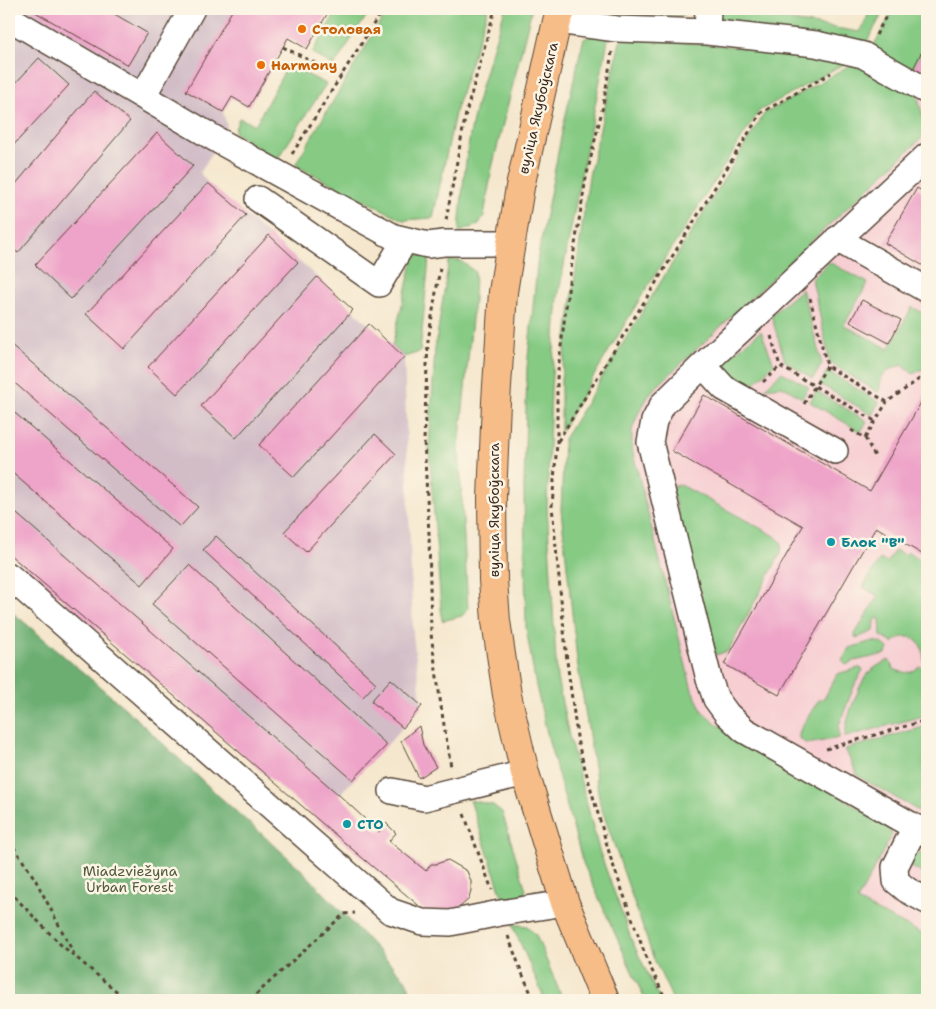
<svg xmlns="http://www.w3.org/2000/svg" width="936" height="1009" viewBox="0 0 936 1009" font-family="'Shantell Sans',sans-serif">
<rect width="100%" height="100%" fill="#fcf5e5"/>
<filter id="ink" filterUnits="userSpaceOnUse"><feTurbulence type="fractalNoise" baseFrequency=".02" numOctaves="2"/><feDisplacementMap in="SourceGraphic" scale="10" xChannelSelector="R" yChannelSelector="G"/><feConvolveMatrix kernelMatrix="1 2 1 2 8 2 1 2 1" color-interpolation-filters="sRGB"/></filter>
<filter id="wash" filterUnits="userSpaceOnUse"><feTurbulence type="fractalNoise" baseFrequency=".0096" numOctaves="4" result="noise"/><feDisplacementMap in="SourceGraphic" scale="20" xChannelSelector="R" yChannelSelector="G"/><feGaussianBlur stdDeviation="1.12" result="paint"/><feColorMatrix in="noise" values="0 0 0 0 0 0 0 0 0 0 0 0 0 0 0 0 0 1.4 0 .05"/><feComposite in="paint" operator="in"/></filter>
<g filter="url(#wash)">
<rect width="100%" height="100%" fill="#f5e7cd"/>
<path fill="#f7cfd3" d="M927,43v893l-285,-143 -53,-379 332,-361z"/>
<path fill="#d2bdc7" d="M9,9h321l-23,40 -19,-11 -39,69 -17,-9 -9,14 4,15 -27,46 8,10 109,94 87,80 9,278 9,71 -35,39 -48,50 -24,22 -306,-263z"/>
<path fill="#86ca84" stroke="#607a51" d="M338,9h33l-37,57 -22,-13z
M388,9h100l-32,100 -23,109 -30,2 -108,-55z
M505,9h27l-3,11 -37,148 -8,48 -6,9 -19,7c2,-26 4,-52 8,-77 6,-49 23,-99 38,-146z
M629,9h62l-9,6 -19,1 -36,-2z
M719,9l141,23 11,-23h14l-20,36 -152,-23z
M894,9h33v34l-16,30 -40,-23z
M591,35h18l-29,146 -22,116 -7,92 -4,117 10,172 12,58 30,114 33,91 28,59h-15l-62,-137 -34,-121 -13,-56 -10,-58 -2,-139 3,-121 11,-112 25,-129 18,-78 3,-10z
M625,38h6l225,19 -97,54 -115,181 -83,139v-51l28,-204 31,-134z
M862,58l54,32 10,39 -1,6 -274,257 -13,22 -6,16v19l60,241 11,22 14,12 171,101 4,10 -35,66 70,35v64h-254l-20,-43 -53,-153 -23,-144 -16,-150 3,-71 200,-325z
M288,65l38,19 -47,73 -6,1 -39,-26 5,-14 16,7z
M417,255h8l4,4 -9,93 -16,5 -12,-11 21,-87z
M449,260l12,1 14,11 -1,27 -15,149 9,161 -6,7 -20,5 -13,-174 6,-98z
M829,262l39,21 -24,42 45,24 23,-42 15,8v46l-4,8 -10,5 -11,-9c-11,3 -20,7 -22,19 -1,8 3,0 -2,8l-48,-29 -18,-84z
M802,289l20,75 -9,15 -28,-18 -14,-46z
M761,331l13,33 -28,28 -30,-24z
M827,371l52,31 -7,13 -52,-31z
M782,372l27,15 -7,11 -20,-12 -17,2z
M816,391l51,30 -6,11 -51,-30z
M677,485h4l94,51 7,7 -1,10 -53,98 -12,4 -44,-165 2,-4z
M895,550l10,5 3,-3 19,12v99l-3,-2c-1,-4 0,-9 -2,-12 -5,-14 -20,-16 -29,-6l-12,-7 -1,-17 -3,-1 -2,3 -1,10 -17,7 -2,-1v-3l23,-38 -15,-9 17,-28 7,4z
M873,641l9,2 6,5 -2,6 -32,7 -8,4 -4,-4 7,-13z
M889,660l5,9c10,5 18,5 26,-3l7,5v44l-82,22c1,-13 4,-24 9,-36 9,-22 12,-31 35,-41z
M858,668h4l1,2 -8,14 -11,28 -5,14v12l-32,6 -3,-2 -5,-4v-3l2,-7 17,-27 7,-4 12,-23z
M927,726v90l-69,-40 -13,-27z
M470,800l23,5 9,7 24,78c-4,11 -11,11 -22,12z
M923,852l4,2v22l-21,-12 6,-9z
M512,924l15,2 9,9 27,65h-18z"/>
<path fill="#6cae72" stroke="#546c48" d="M9,610l15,12 102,87 94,88 82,73 104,110 9,20h-406z"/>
<g id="blocks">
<path fill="#eea3c8" d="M30,9h83l-2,3 36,21 -19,32z
M233,9h97l-23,40 -19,-11 -39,69 -17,-10 -9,15 -37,-21z
M921,53l6,3v20l-14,-7z
M39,58l30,27 -60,65v-60z
M94,91l36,30 -112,132 -9,-7v-54z
M157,133l36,33 -122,133 -36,-34z
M208,183l38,32 -122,134 -38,-35z
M917,188l10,6v74l-42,-25z
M269,235l29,27 -121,132 -29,-27z
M317,277l36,33 -117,128 -35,-32z
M862,300l39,20 -12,23 -39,-21z
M369,324l35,33 -110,120 -35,-32z
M9,343l189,164 -18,20 -171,-149z
M927,392v165l-51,-30 -97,168 -55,-31 79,-138 -131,-75 32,-56 166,96z
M9,408l164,141 -31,36 -133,-115z
M375,434l21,20 -90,98 -22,-20z
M9,507l330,288 40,37 7,-9 10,10 -7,8 37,30 5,-7h5l12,-4 19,11 4,10v9l-2,9 -16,14 -29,-3 -65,-55 -350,-301z
M216,536l160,147 -13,14 -160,-147z
M189,565l198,180 -34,35 -201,-176z
M391,679l31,27 -19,22 -32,-27z
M419,726l4,19 13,22 -17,11 -18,-37z"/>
</g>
</g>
<g filter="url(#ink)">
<use href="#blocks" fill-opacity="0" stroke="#574638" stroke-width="1"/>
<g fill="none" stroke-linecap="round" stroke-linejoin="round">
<g stroke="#574638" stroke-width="28">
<path id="minor" d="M9,18l210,123 175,96 34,8 16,-2h67
M557,21l60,8 90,3 109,12 47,11 64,36
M707,32l1,-23
M143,96l49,-87
M927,156l-224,209 -40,39 -9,17 -4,21 59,237 7,20 11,15 17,16 183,104
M258,199l121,85 26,-44
M837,239l90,51
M703,365l21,23 111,63
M9,576l381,335 32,11 28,1 50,-10 65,-10
M392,791l32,7 101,-25
M915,827l-20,40 1,14 11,9 20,11"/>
</g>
<g stroke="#574638" stroke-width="30">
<path id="major" d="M562,9l-5,12 -37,166 -17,105 -7,110 -4,96 1,82 3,41 11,74 18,78 40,130 40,97"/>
</g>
<path stroke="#574638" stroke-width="3" stroke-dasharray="4 4" stroke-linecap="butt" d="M876,35l14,-26
M283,47l58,29
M612,52l-9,54 -17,72 -16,97 -13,103v65l-5,63 15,155 11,83 33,115 36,101 19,40
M292,154l91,-145
M446,220l20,-107 29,-104
M440,268l-12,73 -4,99 5,94 2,100 11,79 9,54
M810,298l17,68 60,36 35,-25 5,-8
M771,336l9,30 95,55
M763,382l17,-16
M804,404l23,-38
M851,430l14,8 11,20
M865,438l22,-36
M558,441l203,-328 70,-40
M826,749l101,-29
M464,814l28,76
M9,840l26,39 39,75
M9,891l51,53 67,56
M508,936l14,37 12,27
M250,1000l94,-86 11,-1"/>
<use href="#minor" stroke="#fff" stroke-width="25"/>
<use href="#major" stroke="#f7bd88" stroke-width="28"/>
</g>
</g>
<g fill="#e8710a" stroke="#fcf5e5" stroke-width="2">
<circle cx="302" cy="29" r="5"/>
<circle cx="261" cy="65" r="5"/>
</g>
<g fill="#0f9aa8" stroke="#fcf5e5" stroke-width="2">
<circle cx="831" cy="542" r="5"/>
<circle cx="347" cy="824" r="5"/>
</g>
<g text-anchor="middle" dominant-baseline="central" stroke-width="5" stroke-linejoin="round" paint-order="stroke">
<g font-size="14" font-weight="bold" fill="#c56008" stroke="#fcf5e5" text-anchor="start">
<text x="312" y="29">Cтоловая</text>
<text x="271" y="65">Harmony</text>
</g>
<g font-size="14" fill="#3b2a1e" stroke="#fcf5e5">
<text transform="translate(538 108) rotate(-77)">вуліца Якубоўскага</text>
<text transform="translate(494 510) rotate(-90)">вуліца Якубоўскага</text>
</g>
<g font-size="14" font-weight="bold" fill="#0d838f" stroke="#fcf5e5" text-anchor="start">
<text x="841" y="542">Блок "В"</text>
<text x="357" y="824">СТО</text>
</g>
<g font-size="14" fill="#525a3d" stroke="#fcf5e5">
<text x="130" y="871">Miadzviežyna<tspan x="130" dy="16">Urban Forest</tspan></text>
</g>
</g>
<rect width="936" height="1009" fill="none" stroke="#fcf5e5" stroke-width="30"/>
</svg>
